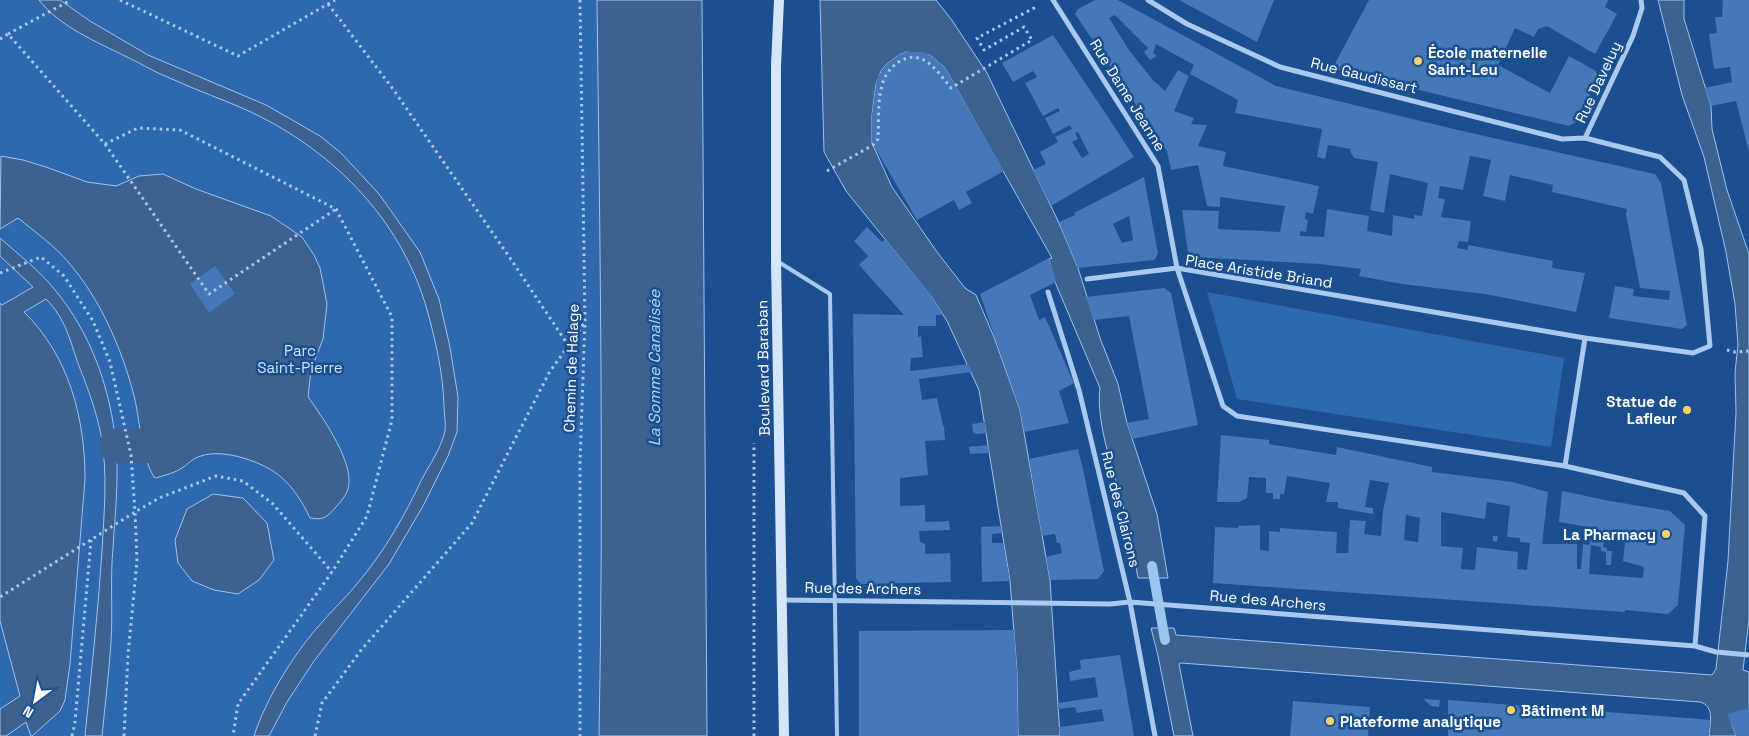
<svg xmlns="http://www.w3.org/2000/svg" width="1749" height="736" viewBox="0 0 1749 736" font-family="'Space Grotesk',sans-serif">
<rect width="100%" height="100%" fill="#1b4f8f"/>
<path fill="#2e69ad" d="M0,0h597c3,245 7,491 2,736h-599z
M1207,292l357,66 -13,89 -314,-48z"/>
<path fill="#3c6290" stroke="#9cc4f0" d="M39,0h21l30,21 58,34 118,50 54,31 21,17 38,41 41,58 19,47 11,48 8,50 -1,35 -9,24 -25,50 -34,58 -75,97 -27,41 -18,34h-15c12,-37 38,-79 63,-108 14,-17 30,-31 44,-49 24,-29 44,-64 60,-98 8,-16 20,-32 24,-50 1,-8 -1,-17 -1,-25 -1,-31 -7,-59 -15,-89 -24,-93 -92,-164 -178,-205 -26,-12 -53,-21 -79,-33 -16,-6 -30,-15 -45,-22 -30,-15 -67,-30 -88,-57z
M597,0h105l5,736h-108c5,-245 1,-491 -2,-736z
M820,0h116l15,19 36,54 72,150 19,45 22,70 18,46 9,39 30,91 11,64h-30c-4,-20 -7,-41 -12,-61 -9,-36 -31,-93 -26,-129l-45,-106 -6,-23 3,-1 -107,-190 -15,-13 -24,-3 -7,3 -11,8 -7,8 -5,13 -4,31v28l20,44 45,65 28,36 11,7 18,42 26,73 30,170 10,156h-42l-1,-64 -7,-91 -31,-191 -32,-69 -16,-25 -85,-105 -22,-39z
M1658,0h26v19l27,87 1,23 15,61 22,64v365l-6,51 6,2v46l-18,5 5,13h-27c1,-13 6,-30 -9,-34l-519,-39 -2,1 14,72h-19l-16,-80 -7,-28h23l2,7 536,40 4,-6 12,-108 8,-149 -1,-40 3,-27 -3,-41 -9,-52 -22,-95 -22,-62z
M1,156l22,4 23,7 41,15 29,4 23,-10 24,-2 33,15 75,27 31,21 12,18 6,13 7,36 -4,35 -12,31 -3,27c14,19 41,59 41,83 1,11 -6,19 -13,27 -10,11 -12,13 -26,11 -7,-15 -17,-31 -29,-41 -17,-15 -58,-29 -80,-21 -8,2 -13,8 -19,12 -7,5 -17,7 -26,10l-2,-1c-15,-25 -13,-57 -21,-85 -12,-45 -33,-93 -64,-129 -14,-17 -34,-31 -51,-45l-18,11z
M0,238c19,17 39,32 55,52 36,43 56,100 61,156 3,34 -1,68 -3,102 -3,31 0,63 -2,94 -2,31 -6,63 -9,94h-17c6,-61 13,-123 17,-185 2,-38 6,-78 -1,-116 -5,-25 -13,-46 -22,-69 -9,-25 -13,-47 -33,-67l-22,13c45,44 61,106 61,167l-15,185 -5,36 -5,11 -28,25h-1l-5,-14 -20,14h-6v-27l20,-13 -20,-75v-318l2,2 31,-18 -33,-31z
M213,494l30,4 24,25 7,37 -15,20 -21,14 -24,-4 -22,-9 -14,-18 -3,-23 12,-31z"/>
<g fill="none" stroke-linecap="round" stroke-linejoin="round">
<path stroke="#9cc4f0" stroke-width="10" d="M1152,566l13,74"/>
<path stroke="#3c6290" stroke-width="35" d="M116,446h27"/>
</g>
<path fill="#4478b7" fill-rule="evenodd" d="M1095,0h23l158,86 182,44 197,44 6,9 26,142 -5,4 -73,-11 6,-32 19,3 -1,7 36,4 1,-9 -30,-3 -14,-74 1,-5 -75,-17 1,-7 -43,-10 -5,26 -22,-5 8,-36 -21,-4 -7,34 -23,-4 -2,12 7,1 -4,18 30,4 -3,21 -9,-1 -2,7 11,2v-5l85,16 -1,7 33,5 -9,39 -91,-18 -83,-10 -43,-8 2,-7 -41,-5 -127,-7 -5,-4 -6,-43 37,1 -1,18 62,3 5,-26 -65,-9v10l-13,-1 -9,-41 -27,5 -4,-19 -92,-137 3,-5zM1115,15l33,33 -4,4 6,8 7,-4 -4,-3 3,-9 38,21 -4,9 48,26 -3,13 87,16 -5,28 8,2 3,-14 23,4 -1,2 4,7 24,4 -8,48 14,3 6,-39 38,9 -6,33 -8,-1v4l-21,-4 -1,21 -25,-5 2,-15 -42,-7 -3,28 -24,-1v-5l6,1 2,-12 -3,-1 1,-7 7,2 6,-28 -96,-20 3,-14 -28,-6 9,-21 -16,-1 3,-6 -20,-7 15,-35 -11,-6 -13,21 -13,-12 -23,-29 -20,-32z
M1179,0h95l-17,42z
M1369,0h239l-3,7 12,7 -22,40 -48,-28 -9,3 -4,8 -19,-9 -17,37 52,28 19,-37 27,15 2,8 -22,43 -7,4 -237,-57z
M1723,0h26v152l-13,-51 -25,5 -6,-18 27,-6 -2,-15 -16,2 -5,-35 8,-1 -2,-16h7z
M1053,35l55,82 26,40 -83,49 -18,-36 13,-6 -6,-12 18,-10 -3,-5 17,-8 -2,-4 -17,9 -8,-16 15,-7 -2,-3 -15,8 -18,-33 12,-6 -4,-6 -20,11 -11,-19zM1078,132l11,22 -7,4 -10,-16 6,-3 -3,-6z
M906,52h16l8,3 15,13 59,103 -38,21 6,11 -13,7 -5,-10 -37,20 -42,-72 -3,-9v-24l5,-37 11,-15 11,-8z
M1144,177l14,77 -4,6 -76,8 -19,-46 16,-7 -1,-2zM1129,216l4,24 -11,3 -9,-19z
M867,227l15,15 3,-3 45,55 13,21h-7v11h-18v11l3,-1 2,21 -12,1 -1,13 58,-7 4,8 -53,7 3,21 15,-2 6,28h1l1,14 -20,1 3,34 -28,3v28l25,-1v17l24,-1 1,9 -31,1 1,11 5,2v10l25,-1 1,29 -90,2 -5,-6 -3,-264 51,1 -45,-50 9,-9 -14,-15z
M1049,258l7,24 -26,13 9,25 6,-3 29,66 -15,8 10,32 -45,9 -4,-22 -40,-116z
M215,266l20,28 -26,19 -19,-29z
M1164,288l7,5 27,132 -66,14 -5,-16 22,-4 -20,-103 -35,4 -8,-23z
M985,422l1,11 -10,1 -3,-2 -1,-8z
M1221,435l48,5v4l67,11 1,-8 95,20v5l81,10 35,10 -6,52h35v25h4l2,-25 6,1 5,-17 -35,-6 3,-31 48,10 60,10 15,14 -7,80 -10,9 -43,-4v2l-412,-29 2,-56 23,1v-2l22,-1v25l9,1v-20l11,1v-4l57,4 -1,21h12l2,-33 16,1 -2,13 17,2 2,-25 6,-28 -19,-3 -5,27 8,1v6l-35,-6v-6h-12l4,-19 -43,-7 -3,18h-4v5h-7v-6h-7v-15l-17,-1 -2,21 -8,4h-22zM1487,502l23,4 -3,31 13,1v4l10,1 -3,27 -10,-1 1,-17 -41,-5 -2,23 -14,-1 2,-21 -22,-2v-34l44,7zM1406,515l14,3 -2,24 -14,-2zM1606,530l20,3 -3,28 21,6 -1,11 -54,-4 2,-29 10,2v4l5,1v13h5l1,-14h-5v-3l-4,-1z
M988,445l1,8 -19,1 -1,-7z
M1078,449l5,20 21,102 -6,8 -48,1 -4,-23 16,-4 -2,-10h-3l-2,-9 -13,2 -13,-77z
M1001,526l1,7 -10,1v9h11l7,38 -28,1 -1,-55z
M1493,536h5l-1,6 -4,-1z
M1014,630l3,42 1,64h-159v-105z
M1120,655l14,81h-74l-1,-9 45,-6 -2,-12 -25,4 -2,-6 -17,2v-6l40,-6 -3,-20 -25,4 -1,-9 12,-3 -1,-9z
M1423,699l17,1 -1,7 -8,-1z
M1448,700l252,19 10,1 -2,16h-260z
M1293,701l77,6 -2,29h-78z
M1749,708v28h-13l-9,-22z"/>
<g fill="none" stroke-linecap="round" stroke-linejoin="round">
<path stroke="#a9c9ee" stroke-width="3" stroke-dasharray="2.5 4" stroke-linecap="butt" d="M120,0l118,56 97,-56
M580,0l5,321 -5,140v275
M328,4l65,85 117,169 58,87
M8,34l63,-34
M0,39l8,-5 97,110 33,-16 42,2 156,79 56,108v103l-25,96 -35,56 -94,132 -5,32
M105,144l104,150 127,-85
M827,171l46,-26 5,-6c1,-18 -1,-39 5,-57 3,-9 9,-16 17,-21 23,-13 38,11 51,27l81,-48 -8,-13 -40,23 -7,-12 59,-31
M0,273l41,-16 23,19 29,45 17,41 21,93 4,57 -135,85
M1727,350l8,2 14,-1
M72,736l3,-14 16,-182
M124,736l4,-81 9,-94 -2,-49 24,-14 57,-22 27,5 30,23 59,68
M315,736l7,-33 40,-54 110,-126 77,-150 36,-51
M754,736v-293"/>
<path stroke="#a9c9ee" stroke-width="4" d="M777,261l53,33 7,442"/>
<path stroke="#a9c9ee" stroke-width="5" d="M1053,0l105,166 19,102 46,138 14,10 328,50 119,27 21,23 -10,130
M1148,0l39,24 93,43 282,72 23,-1
M1087,279l90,-11 408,70
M1048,292l31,98 51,212 25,134
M1565,466l20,-128 108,15 17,-7 -9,-97 -17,-69 -24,-23 -75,-19 48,-102 9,-28 -1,-8
M783,600l327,4 20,-2 565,44 21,6 33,3"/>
<path stroke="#d6e6fa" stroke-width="10" d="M779,0l-3,66v195l8,475"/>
</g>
<g fill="#ffd166" stroke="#1b4f8f" stroke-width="2">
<circle cx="1418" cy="61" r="5"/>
<circle cx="1687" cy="410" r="5"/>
<circle cx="1666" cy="534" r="5"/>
<circle cx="1511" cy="710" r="5"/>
<circle cx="1330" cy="721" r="5"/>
</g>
<g text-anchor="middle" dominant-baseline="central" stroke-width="5" stroke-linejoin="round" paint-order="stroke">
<g font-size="15" font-weight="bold" fill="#fff" stroke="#1b4f8f" text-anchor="start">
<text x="1428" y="52">École maternelle<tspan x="1428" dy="17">Saint-Leu</tspan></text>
<text x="1677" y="401" text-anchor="end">Statue de<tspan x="1677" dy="17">Lafleur</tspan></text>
<text x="1656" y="534" text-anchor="end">La Pharmacy</text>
<text x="1521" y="710">Bâtiment M</text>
<text x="1340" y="721">Plateforme analytique</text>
</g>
<g font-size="15" fill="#fff" stroke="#1b4f8f">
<text transform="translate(1364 75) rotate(14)">Rue Gaudissart</text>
<text transform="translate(1598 82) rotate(-65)">Rue Daveluy</text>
<text transform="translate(1128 95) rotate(58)">Rue Dame Jeanne</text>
<text transform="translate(1259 271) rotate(9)">Place Aristide Briand</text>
<text transform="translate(571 368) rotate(-88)">Chemin de Halage</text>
<text transform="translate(763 368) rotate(-91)">Boulevard Baraban</text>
<text transform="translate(1121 509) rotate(76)">Rue des Clairons</text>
<text transform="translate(863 588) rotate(1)">Rue des Archers</text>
<text transform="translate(1268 600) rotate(5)">Rue des Archers</text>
</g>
<g font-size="15" fill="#cfe3fa" stroke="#1b4f8f">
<text x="300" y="350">Parc<tspan x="300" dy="17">Saint-Pierre</tspan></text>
</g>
<g font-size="16" font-style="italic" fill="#b5d3f5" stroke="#1b4f8f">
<text transform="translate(654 368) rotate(-90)">La Somme Canalisée</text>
</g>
</g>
<g transform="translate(35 701) rotate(212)" stroke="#1b4f8f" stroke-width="4" paint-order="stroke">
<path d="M0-4L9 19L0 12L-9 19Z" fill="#ffffff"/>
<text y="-8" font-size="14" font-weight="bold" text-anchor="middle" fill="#ffffff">N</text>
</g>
</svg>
